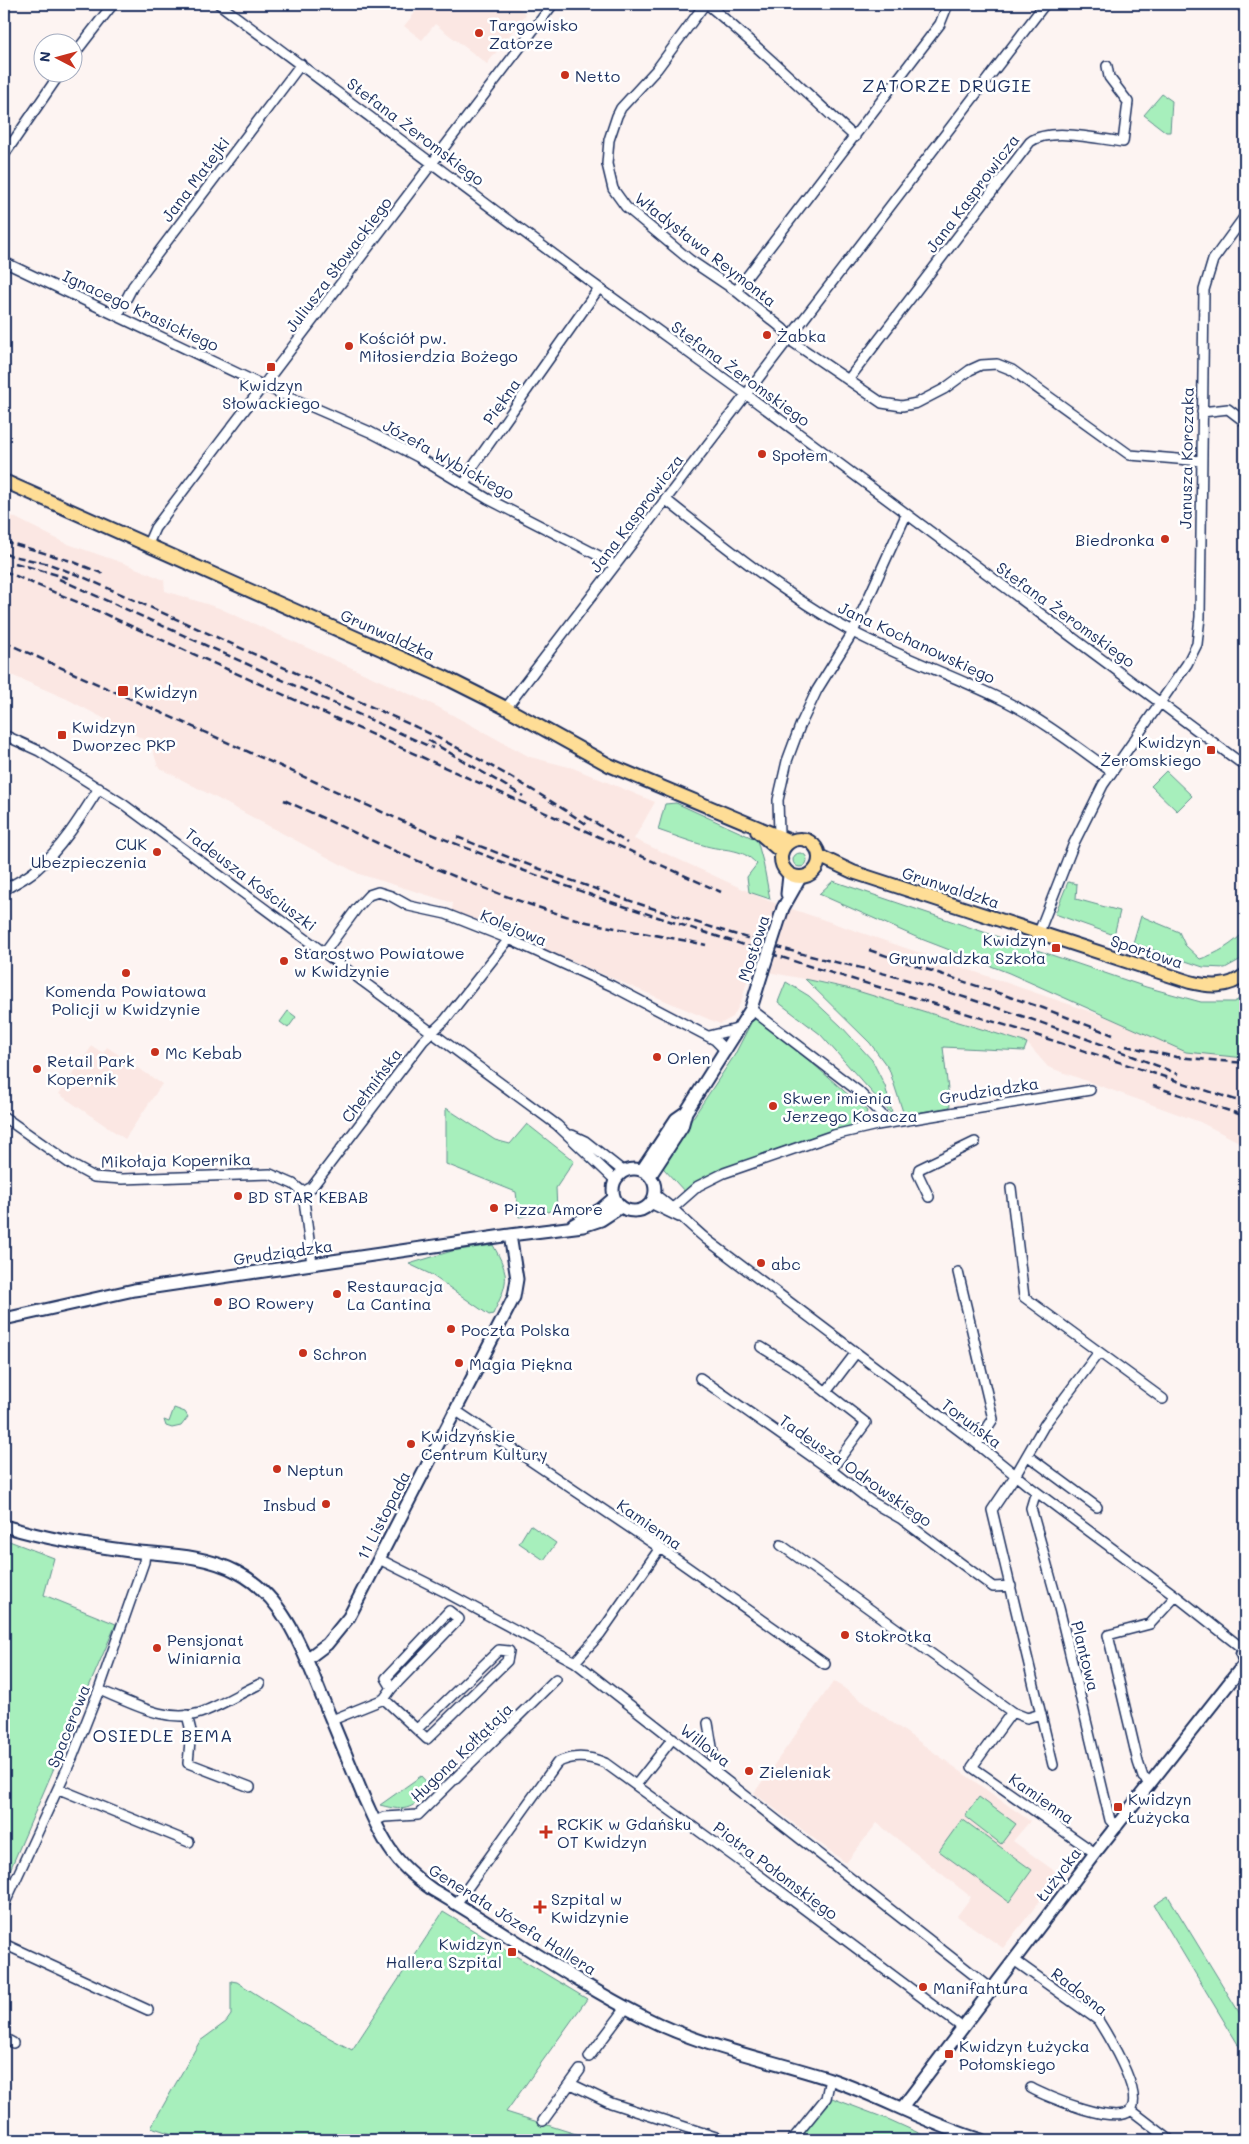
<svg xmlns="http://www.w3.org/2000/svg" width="1249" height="2144" viewBox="0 0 1249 2144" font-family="Mali,sans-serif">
<rect width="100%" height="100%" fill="#fdf4f2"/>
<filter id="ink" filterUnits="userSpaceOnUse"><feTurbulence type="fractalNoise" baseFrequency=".02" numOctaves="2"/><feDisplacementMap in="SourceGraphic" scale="10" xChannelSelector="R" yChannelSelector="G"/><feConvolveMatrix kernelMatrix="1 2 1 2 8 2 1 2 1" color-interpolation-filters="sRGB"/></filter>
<g filter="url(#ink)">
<path fill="#fbe7e3" d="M422,4h91l13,10 -39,50 -52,-40 -13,16 -18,-14z
M4,512l61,31 61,21 38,16 1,11 54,17 217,98 94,51 43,11 82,34 -21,37 135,62 378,130 98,-24v138l-45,-23 -152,-55 -21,-24 -200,-60 -76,-14 -10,33 -8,15 -13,7 -268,-114 1,-7 -94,-29 -201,-107 -7,-23 -12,-7 -72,-38 -63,-27z
M92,1046l11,7 4,-6 55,37 -37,55 -66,-45z
M834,1681l196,140 -17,20 47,34 -57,73 -46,-32 14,-19 -94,-74 -31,40 -92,-70z"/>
<path fill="#a7efbc" stroke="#618f8d" d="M1162,94l10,7 -2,31h-4l-22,-17z
M1166,771l26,25 -15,15 -26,-25z
M676,803l81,37 6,22 7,37 -21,-7 -2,-15 10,-13c-17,-18 -33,-12 -54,-19 -15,-4 -30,-10 -45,-15l7,-26z
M793 860a7 7 0 1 1 14 0a7 7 0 1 1-14 0Z
M833,881l313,106 55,15h33l11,-6v20l-6,3v6l6,9v24l-59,-6 -177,-79 -93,-36 -97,-43z
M1068,882l9,2 -1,15 44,12 -6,24 -59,-21z
M1141,916l38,16 6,13 15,14c17,-5 33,-15 45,-28v26l-20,11 -22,-1 -70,-24z
M805,979l46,10 176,54 -3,8 -81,-4 7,60 -46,8 -15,-46 -19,-26z
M786,982l23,14 32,30 31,34 13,26 8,30 -73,-82 -42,-32z
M288,1011l8,6 -8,11 -8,-6z
M754,1017l58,46 55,48 -4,12c-34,8 -66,19 -99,31 -29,10 -55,19 -79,38l-21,-23 -2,-5 72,-108z
M446,1108l49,32 15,4 17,-20 47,37 -18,27 1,22 -38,7 -3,-25 -70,-28z
M493,1245c18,32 15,37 0,69l-4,1 -59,-41 -21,-10 43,-13z
M174,1408l11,4 3,5 -7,9 -9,2 -6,-2 -2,-6 5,2z
M530,1525l26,18 -12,17 -25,-17z
M4,1539l50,19 -10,37 72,29 -112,260z
M421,1776l11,12c-20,20 -23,25 -52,17z
M979,1797l37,27 -15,20 -36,-28z
M962,1819l70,51 -23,32 -70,-51z
M1168,1896l77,126v34l-91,-151z
M443,1912l144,87 -81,113 89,28h-405l-39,-13 49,-86 26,-19 5,-7v-34l6,1 63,40 52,28z
M832,2098l58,22 44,20h-136z"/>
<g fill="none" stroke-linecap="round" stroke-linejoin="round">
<g stroke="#1b2f5e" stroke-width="12">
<path id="street" d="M219,4l365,273 163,118 498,371
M705,4l-48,65 -36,39 -4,8 -8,24 -2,24 6,25 13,18 64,53 46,31 47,38 11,14 88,60 20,3 15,-3 27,-14 26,-19 11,-5 16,-1 15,6 118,85 71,6
M707,4c51,42 98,88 148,133
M1239,4l6,5
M72,57l41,-53
M4,155l57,-83
M4,262l260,124 106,46 48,25 70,42 119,61 7,6
M736,291l204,-267 8,-20
M118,315l15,-29 168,-222
M848,380l182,-238c20,-15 69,-3 93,0l5,-40 -19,-25 -2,-11
M1202,412l26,-3 17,13
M465,484l7,-16 127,-180
M665,499c59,47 119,95 186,132 50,27 105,45 156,71 37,19 70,45 104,69
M148,544l7,-16 398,-524
M506,708l539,-704
M4,735l35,16 84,53 434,321 58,55
M779,835l-1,-35 9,-39 13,-35 17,-36 36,-58 53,-117
M4,890c11,-7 23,-12 33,-21 25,-21 45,-54 62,-81
M1039,932l35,-89 29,-58 84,-121 10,-20 3,-27 4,-327 9,-30 32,-44
M324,953l33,-45 12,-13 9,-3 13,4 18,10 37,8 63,25 103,47 103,54 11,11
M751,1009l107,82 23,23 6,9
M709,1036l28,-7
M4,1117l68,48 22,12 28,2 148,-5 23,10 10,8
M572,1135l13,6 38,30
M1011,1188l13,109 139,102
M303,1192l9,-5 111,-146 22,-21 64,-81
M303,1192l9,72
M654,1194c19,13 34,30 52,45l271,205 53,43 146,109 67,53
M929,1197l-11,-23 1,-5 56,-27
M650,1203l29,14
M673,1208l25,-22 26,-13 110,-38 43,-10 213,-35
M958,1272l35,147 -16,25
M761,1347l37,23 68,53 -35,47
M700,1378l131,92 41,32 28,16 93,69 18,-1
M826,1392l29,-38
M455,1410l205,138 165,116
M1028,1456l69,51
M1038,1493l-4,5 -3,10 28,100 51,212 7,7
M781,1545l231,167 15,6 14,-4
M379,1559l66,33 130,70 418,328
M575,1662l25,-28 60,-86
M99,1690c31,12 67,34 101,23 20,-7 40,-20 60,-29
M384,1699l43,40 80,-78 2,-10 -10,-1 -82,79
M1012,1712l-40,55 123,86
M187,1715l4,16 -3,32 62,24
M332,1720l52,-21 8,-11 67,-69 -10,-8 -63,67 6,10
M708,1723l8,48
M1053,1765l-61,-255 23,-34 30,-52 54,-72
M1150,1783l-7,-6 -5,-15 -30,-127 42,-11 26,-28
M636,1785l37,-47
M59,1789l130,53
M375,1821l9,-4 34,-2 2,-2 136,-134
M456,1904l101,-141c15,-8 32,-7 48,0l131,95 227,170
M4,1905l68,-147 27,-68 45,-128 1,-10
M4,1944l144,66
M1014,1960l84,60c10,16 43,70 34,88 -10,21 -87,-12 -101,-20
M4,2038l9,5
M589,2057l37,-49
M571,2084l40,19 114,37
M1131,2110l39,30
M543,2121l37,-51
M792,2140l34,-42 4,-19"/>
</g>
<g stroke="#1b2f5e" stroke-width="15">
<path id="secondary" d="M787,894l2,-19
M783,908l17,-30
M749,1015l13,-42
M613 1190a21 21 0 1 1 42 0a21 21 0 1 1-42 0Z
M642,1170l34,-51 10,-7
M650,1176l32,-49 4,-15 65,-103
M573,1225l28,-16 13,-11
M4,1319l130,-29 376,-55 73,-9 18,-6 20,-13
M4,1526c43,13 81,19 126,25 36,4 73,3 107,21 47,24 66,78 85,125 14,34 28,67 42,101 8,17 15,35 26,51 11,17 26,29 43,41 71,41 138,90 211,127 58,30 124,42 186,62 52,18 98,45 151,61
M1245,1648l-3,6 3,9
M307,1659l20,-15 22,-27 165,-320 3,-18 -7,-44
M902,2108l193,-255 150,-190"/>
</g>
<g stroke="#1b2f5e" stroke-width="16">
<path id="primary" d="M4,481l440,196 62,31 103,57 181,76
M757,831l24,21
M781 858a19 19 0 1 1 38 0a19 19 0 1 1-38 0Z
M819,856l34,16 337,110c20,5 38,6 55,-7"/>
</g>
<use href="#street" stroke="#fff" stroke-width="9"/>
<use href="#secondary" stroke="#fff" stroke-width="11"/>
<use href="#primary" stroke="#fedd96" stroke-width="12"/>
<path stroke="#1b2f5e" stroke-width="2.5" stroke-dasharray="8 4" stroke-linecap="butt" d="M4,541l67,20 35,14
M4,554l45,10 34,13 333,150c60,29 118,62 173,99
M15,563l53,15
M4,571l85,36 632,285
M59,579l374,169
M4,642l425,191 93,37 86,31 204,66 196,59 237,77
M428,740l95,56
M284,800c95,44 191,90 292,119 43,12 87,16 130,26
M585,816l42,27
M457,837c105,42 213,79 321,110 42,13 85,20 126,32 93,27 185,59 274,95
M869,950l174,58 70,27
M1126,1046l50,11 69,6
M1153,1086l92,30"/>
<g stroke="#1b2f5e" stroke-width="15" stroke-linecap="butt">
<path id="secondary-bridge" d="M762,973l21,-65"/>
</g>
<use href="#secondary-bridge" stroke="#fff" stroke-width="11"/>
</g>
</g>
<g fill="#c8321e" stroke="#fff" stroke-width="2">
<circle cx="479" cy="33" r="5"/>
<circle cx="565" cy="75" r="5"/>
<circle cx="767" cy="335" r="5"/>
<circle cx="349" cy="346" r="5"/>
<rect x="266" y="362" width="10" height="10" rx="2.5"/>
<circle cx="762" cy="454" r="5"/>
<circle cx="1165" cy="539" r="5"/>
<rect x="117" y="685" width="12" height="12" rx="2.5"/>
<rect x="57" y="730" width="10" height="10" rx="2.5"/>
<rect x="1206" y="745" width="10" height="10" rx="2.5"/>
<circle cx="157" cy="852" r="5"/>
<rect x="1051" y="943" width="10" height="10" rx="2.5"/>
<circle cx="284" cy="961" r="5"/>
<circle cx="126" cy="973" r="5"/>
<circle cx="155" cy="1052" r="5"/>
<circle cx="657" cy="1057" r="5"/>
<circle cx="37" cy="1069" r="5"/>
<circle cx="773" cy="1106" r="5"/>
<circle cx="238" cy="1196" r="5"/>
<circle cx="494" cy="1208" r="5"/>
<circle cx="761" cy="1263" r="5"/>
<circle cx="337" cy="1294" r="5"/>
<circle cx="218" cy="1302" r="5"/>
<circle cx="451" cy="1329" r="5"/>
<circle cx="303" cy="1353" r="5"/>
<circle cx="459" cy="1363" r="5"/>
<circle cx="411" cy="1444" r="5"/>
<circle cx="277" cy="1469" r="5"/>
<circle cx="326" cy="1504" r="5"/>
<circle cx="845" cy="1635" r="5"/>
<circle cx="157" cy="1648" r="5"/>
<circle cx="749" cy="1771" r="5"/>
<rect x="1113" y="1802" width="10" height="10" rx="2.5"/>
<path d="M543.5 1824.5h5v5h5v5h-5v5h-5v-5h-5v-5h5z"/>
<path d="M537.5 1899.5h5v5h5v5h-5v5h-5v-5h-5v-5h5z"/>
<rect x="507" y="1947" width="10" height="10" rx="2.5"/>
<circle cx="923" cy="1987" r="5"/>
<rect x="944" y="2049" width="10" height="10" rx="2.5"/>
</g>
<g text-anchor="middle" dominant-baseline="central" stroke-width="5" stroke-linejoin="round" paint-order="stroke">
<g font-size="16" fill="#1b2f5e" stroke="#fff" text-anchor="start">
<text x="489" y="24">Targowisko<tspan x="489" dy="18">Zatorze</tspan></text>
<text x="575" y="75">Netto</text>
<text x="777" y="335">Żabka</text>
<text x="359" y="337">Kościół pw.<tspan x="359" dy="18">Miłosierdzia Bożego</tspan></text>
<text x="271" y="384" text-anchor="middle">Kwidzyn<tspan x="271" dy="18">Słowackiego</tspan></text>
<text x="772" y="454">Społem</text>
<text x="1155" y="539" text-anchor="end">Biedronka</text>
<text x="134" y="691">Kwidzyn</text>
<text x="72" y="726">Kwidzyn<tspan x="72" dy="18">Dworzec PKP</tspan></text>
<text x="1201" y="741" text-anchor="end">Kwidzyn<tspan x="1201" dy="18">Żeromskiego</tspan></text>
<text x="147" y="843" text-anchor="end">CUK<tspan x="147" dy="18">Ubezpieczenia</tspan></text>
<text x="1046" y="939" text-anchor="end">Kwidzyn<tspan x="1046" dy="18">Grunwaldzka Szkoła</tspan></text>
<text x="294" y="952">Starostwo Powiatowe<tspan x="294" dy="18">w Kwidzynie</tspan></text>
<text x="126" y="990" text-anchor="middle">Komenda Powiatowa<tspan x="126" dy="18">Policji w Kwidzynie</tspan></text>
<text x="165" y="1052">Mc Kebab</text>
<text x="667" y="1057">Orlen</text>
<text x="47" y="1060">Retail Park<tspan x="47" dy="18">Kopernik</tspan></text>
<text x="783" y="1097">Skwer imienia<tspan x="783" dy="18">Jerzego Kosacza</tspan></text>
<text x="248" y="1196">BD STAR KEBAB</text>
<text x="504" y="1208">Pizza Amore</text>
<text x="771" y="1263">abc</text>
<text x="347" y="1285">Restauracja<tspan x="347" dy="18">La Cantina</tspan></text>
<text x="228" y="1302">BO Rowery</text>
<text x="461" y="1329">Poczta Polska</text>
<text x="313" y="1353">Schron</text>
<text x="469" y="1363">Magia Piękna</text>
<text x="421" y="1435">Kwidzyńskie<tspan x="421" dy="18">Centrum Kultury</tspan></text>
<text x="287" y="1469">Neptun</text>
<text x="316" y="1504" text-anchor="end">Insbud</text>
<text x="855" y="1635">Stokrotka</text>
<text x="167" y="1639">Pensjonat<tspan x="167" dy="18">Winiarnia</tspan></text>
<text x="759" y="1771">Zieleniak</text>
<text x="1128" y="1798">Kwidzyn<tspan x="1128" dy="18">Łużycka</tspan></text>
<text x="557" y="1823">RCKiK w Gdańsku<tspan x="557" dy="18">OT Kwidzyn</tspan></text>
<text x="551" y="1898">Szpital w<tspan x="551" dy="18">Kwidzynie</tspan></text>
<text x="502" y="1943" text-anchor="end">Kwidzyn<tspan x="502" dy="18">Hallera Szpital</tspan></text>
<text x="933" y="1987">Manifahtura</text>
<text x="959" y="2045">Kwidzyn Łużycka<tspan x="959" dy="18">Połomskiego</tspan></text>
</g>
<g font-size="16" fill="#1b2f5e" stroke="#fff">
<text transform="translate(416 131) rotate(37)">Stefana Żeromskiego</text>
<text transform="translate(195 179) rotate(-53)">Jana Matejki</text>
<text transform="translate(972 193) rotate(-53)">Jana Kasprowicza</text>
<text transform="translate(706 249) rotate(38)">Władysława Reymonta</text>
<text transform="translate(338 264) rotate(-53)">Juliusza Słowackiego</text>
<text transform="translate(141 310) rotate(25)">Ignacego Krasickiego</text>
<text transform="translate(741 373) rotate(36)">Stefana Żeromskiego</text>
<text transform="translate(501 401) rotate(-55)">Piękna</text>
<text transform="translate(1186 458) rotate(-89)">Janusza Korczaka</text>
<text transform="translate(449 459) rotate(29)">Józefa Wybickiego</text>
<text transform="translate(636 513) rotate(-53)">Jana Kasprowicza</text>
<text transform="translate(1066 614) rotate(36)">Stefana Żeromskiego</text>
<text transform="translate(388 634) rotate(24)">Grunwaldzka</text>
<text transform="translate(917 642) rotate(25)">Jana Kochanowskiego</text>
<text transform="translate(251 879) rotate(37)">Tadeusza Kościuszki</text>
<text transform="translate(951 887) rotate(18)">Grunwaldzka</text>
<text transform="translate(514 927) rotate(23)">Kolejowa</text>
<text transform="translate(753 948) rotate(-72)">Mostowa</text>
<text transform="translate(1147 951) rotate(18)">Sportowa</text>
<text transform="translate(371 1085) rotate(-53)">Chełmińska</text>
<text transform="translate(989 1090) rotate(-9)">Grudziądzka</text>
<text transform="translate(176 1160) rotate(-1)">Mikołaja Kopernika</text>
<text transform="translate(283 1252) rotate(-8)">Grudziądzka</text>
<text transform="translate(972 1423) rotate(37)">Toruńska</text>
<text transform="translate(856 1470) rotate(35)">Tadeusza Odrowskiego</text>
<text transform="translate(383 1515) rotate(-63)">11 Listopada</text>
<text transform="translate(650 1524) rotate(35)">Kamienna</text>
<text transform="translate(1086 1656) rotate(76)">Plantowa</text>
<text transform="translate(68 1726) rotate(-68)">Spacerowa</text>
<text transform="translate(706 1745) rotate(38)">Willowa</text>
<text transform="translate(461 1752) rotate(-44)">Hugona Kołłątaja</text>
<text transform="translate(1042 1798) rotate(35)">Kamienna</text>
<text transform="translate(776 1870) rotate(37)">Piotra Połomskiego</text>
<text transform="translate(1058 1874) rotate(-53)">Łużycka</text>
<text transform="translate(513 1919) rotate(32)">Generała Józefa Hallera</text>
<text transform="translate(1080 1991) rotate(38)">Radosna</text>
</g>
<g font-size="18" letter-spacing="1" fill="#1b2f5e" stroke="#fff">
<text x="947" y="85">ZATORZE DRUGIE</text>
<text x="163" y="1735">OSIEDLE BEMA</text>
</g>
</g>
<rect width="1249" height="2144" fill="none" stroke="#fff" stroke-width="20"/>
<rect x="10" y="10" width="1229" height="2124" fill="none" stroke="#1b2f5e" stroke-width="2" filter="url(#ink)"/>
<g transform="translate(58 58) rotate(276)"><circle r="24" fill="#ffffff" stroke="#a4acbf"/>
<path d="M0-4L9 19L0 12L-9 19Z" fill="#c8321e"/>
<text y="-8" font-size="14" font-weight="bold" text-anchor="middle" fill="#1b2f5e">N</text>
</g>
</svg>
